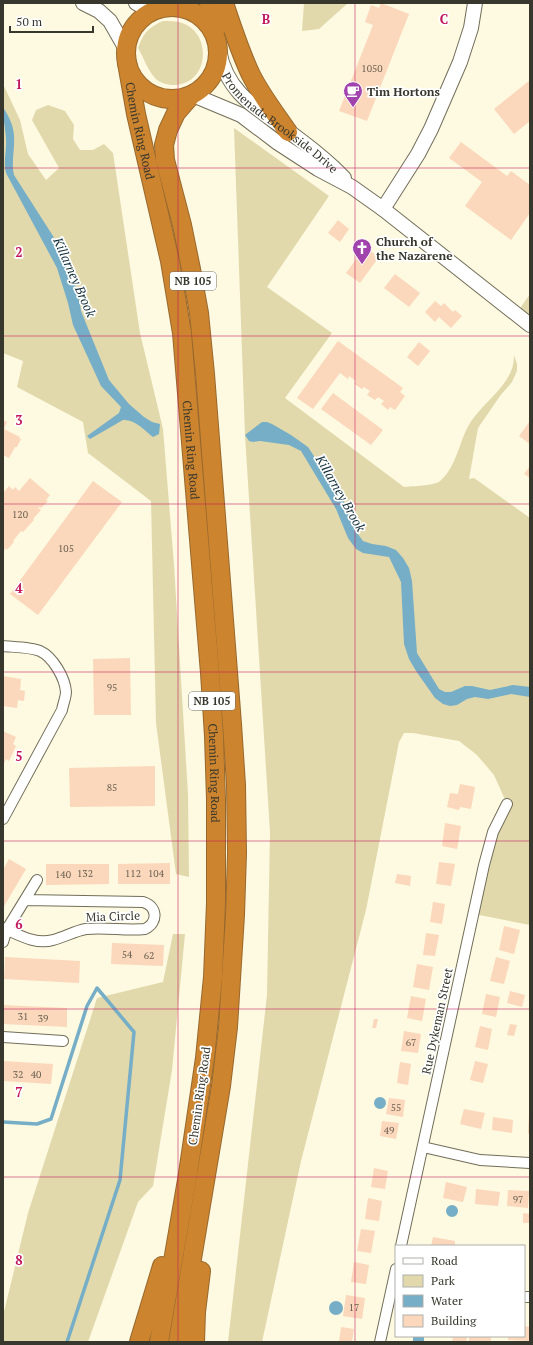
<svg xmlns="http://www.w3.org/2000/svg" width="533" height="1345" viewBox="0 0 533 1345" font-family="'PT Serif',serif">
<rect width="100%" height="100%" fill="#fef9e1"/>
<path fill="#e1d9ac" d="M304,3h44l-29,26 -17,2z
M163,21c6,0 13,0 19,2 31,10 27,62 -8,62 -5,0 -13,-2 -17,-5 -9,-8 -13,-22 -19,-32 6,-16 10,-20 25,-27z
M3,84l17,36 8,34 18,26 13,-12 -27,-48 4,-10 12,-5 17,6 9,14 -1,14 7,11h13l11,-6 9,9 27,180 23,96 11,136 14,229 1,83 -13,-3 -20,-151 -5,-222 -63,-48 -5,-31 -66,-35 6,-26 -20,-8z
M234,128l95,68 -62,91 65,46 -47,65 119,89c8,-1 30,-1 36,-6 18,-15 19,-43 32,-61 15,-21 43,-38 42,-65l3,9v7l-5,11 -12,14 -22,32 -9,51 5,-1 56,40v407l-56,-11 10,-49 23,-61 -13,-29 -17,-20 -18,-14 -46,-8h-9l-5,9 -33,168 -65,251 -39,181h-34l39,-347 3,-163 -25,-397z
M530,294v25l-14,-5z
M173,934h12l-13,136 -19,116 -15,16 -50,140h-85v-26l25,-103 69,-215 66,-16z"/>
<path fill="#75aec6" d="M3,107c5,8 11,19 11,29 1,14 -3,26 0,39l39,61 25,56 3,19 28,69 20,24 15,13 8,5 8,2 -1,10 -6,3c-9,-7 -18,-18 -30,-17l-33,19 -3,-3 32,-23 2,-6 -20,-21 -28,-61 -5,-22 -11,-35 -51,-95c-3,-12 1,-23 0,-35 -1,-11 -3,-20 -3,-31z
M262,422h5l5,2 19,11 17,12 38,58 11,28 6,8 9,3 14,2 10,4 7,8 6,10 3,13 5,72 22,36 6,3h6l14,-6h7l18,4 23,-5 17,2v10l-19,-3 -23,5 -13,-2 -8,2 -10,6 -7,1 -7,-2 -8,-6 -19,-27 -7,-12 -5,-15 -3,-62 -12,-25 -26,-4 -7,-4 -8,-11 -12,-29 -35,-58 -12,-6 -29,-4 -7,1 -4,-1 -4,-6z
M374 1103a6 6 0 1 1 12 0a6 6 0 1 1-12 0Z
M446 1211a6 6 0 1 1 12 0a6 6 0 1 1-12 0Z
M329 1308a7 7 0 1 1 14 0a7 7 0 1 1-14 0Z
M413,1336h11v6h-11z"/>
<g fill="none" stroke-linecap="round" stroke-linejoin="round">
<path stroke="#75aec6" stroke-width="3.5" d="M3,1122l34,2 14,-5 36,-113 10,-18 37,44 -14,148 -53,162"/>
</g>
<path fill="#fbd8bb" d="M381,3l28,11 -42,107 -28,-10 34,-86 -8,-3 6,-17 8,3z
M530,80v41l-16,13 -20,-25z
M461,142l46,34 4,-5 19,14v28l-19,27 -46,-34 17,-24 -33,-24z
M338,220l11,9 -9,13 -12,-9z
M365,247l14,10 -19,26 -14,-10z
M395,274l25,19 -11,14 -25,-19z
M435,301l6,5 3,-3 9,9 2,-2 7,6 -11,12 -12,-11 -4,5 -10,-10z
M338,341l65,47 -3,4 5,4 -10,14 -5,-3 -2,3 -7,-6 3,-3 -6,-4 -3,3 -8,-5 3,-4 -6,-4 -2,2 -8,-5 2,-3 -7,-5 -1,3 -8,-6 -27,36 -16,-11z
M419,342l11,9 -12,15 -11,-9z
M333,393l50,37 -12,15 -50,-36z
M3,420l4,2 -3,7 16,8 -1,1 2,1 -4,8h-2l-6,11 -6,-3z
M530,421v23l-11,-8z
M530,466v12l-6,-4z
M30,478l20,17 -4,5 2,1 -7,7 -1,-1 -2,1 3,2 -8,9 1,1 -11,12 -2,-1 -8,10 1,1 -7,8 -1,-2 -3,4v-59l6,-7 4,4 2,-3 4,4z
M93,481l29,21 -84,113 -28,-21z
M130,658l1,57h-37l-1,-56z
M3,676l18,3 -1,11 5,1 -1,10 -6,-1 -1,8 -14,-2z
M3,731l13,6 -3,7 3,2 -7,15 -3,-2 -3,7z
M155,766v40l-85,1 -1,-39z
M460,784l15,3 -4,22 -11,-2 -1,3 -12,-3 3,-14 8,1z
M445,823l16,3 -4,23 -15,-3z
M9,859l17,10 -23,39v-40h1z
M439,862l16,2 -4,22 -15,-2z
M170,863v21h-52v-20z
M46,864h63v20l-63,1z
M397,874l14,2 -1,10 -15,-3z
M433,902l12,2 -3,20 -12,-2z
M504,926l16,4 -6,24 -15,-4z
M426,933l13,2 -4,21 -12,-1z
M112,943l52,2 -1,21 -52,-2z
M5,957l75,4 -1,22 -75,-4z
M496,957l14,4 -6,23 -14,-3z
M417,964l16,3 -4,23 -16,-3z
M510,991l15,4 -3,12 -15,-4z
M486,994l14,3 -4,20 -14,-3z
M411,996l15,3 -4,22 -15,-3z
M3,1005l64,3v19l-64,-3z
M374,1019h4l-2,9h-4z
M510,1024l7,1 -3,11 -7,-1z
M480,1026l12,3 -4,21 -13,-3z
M404,1031l17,3 -3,19 -17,-2z
M3,1061l50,3 -2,20 -48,-3z
M475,1061l13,3 -5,19 -13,-3z
M400,1062l11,2 -3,21 -11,-2z
M389,1098l16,2 -2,17 -17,-3z
M464,1109l21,4 -4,16 -21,-5z
M529,1115h1v19l-2,-1z
M493,1117l20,3 -1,13 -20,-3z
M382,1121l17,2 -3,16 -16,-3z
M374,1168l14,3 -3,18 -14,-2z
M446,1182l21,5 -4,15 -20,-4z
M476,1189l24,3 -2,14 -23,-2z
M508,1190l21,1 -1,17 -21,-2z
M368,1198l14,3 -3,20 -14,-2z
M523,1213l7,1v9h-7z
M361,1229l14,2 -4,22 -14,-2z
M433,1237l22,4v5h-24z
M354,1262l15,3 -3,19 -15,-2z
M346,1295l19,3 -3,21 -19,-3z
M524,1326l6,1v14l-22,-1v-4h16z
M341,1327l13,2 -2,13h-13z
M446,1336h21l-1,6h-14l1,-4z
M469,1336h22v6l-22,-1z"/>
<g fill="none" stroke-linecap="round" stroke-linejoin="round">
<g stroke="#726e59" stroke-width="12">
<path id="street" d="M3,646c10,1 28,1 37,5 13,6 25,27 26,41 0,5 -3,12 -4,18l-59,109
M3,928c16,7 33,17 50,12 12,-3 21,-9 33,-11 20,-2 40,2 59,0 14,-7 12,-23 -2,-27l-118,-2
M3,942l4,-13 30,-49
M3,1037l60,4
M423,1147l57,13 50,3
M401,1246l83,-381 9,-33 14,-28
M524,1297h6
M380,1342l16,-73"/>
</g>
<g stroke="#726e59" stroke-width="16">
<g id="secondary">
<path d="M83,3l16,8 11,10 16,28"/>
<path d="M136,3l16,9"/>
<path id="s1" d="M219,50c7,42 37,58 69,81 20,15 39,29 56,47"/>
<path d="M193,95l48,20 37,28 40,26 34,18 31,22 147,116"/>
<path d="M383,209l35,-55 13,-25 29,-67 11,-34 4,-25"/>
</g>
</g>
<g stroke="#98692e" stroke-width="20">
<g id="highway">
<path d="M209,3l6,28"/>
<path d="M224,3c8,24 16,49 27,72 10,20 24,38 37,57"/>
<circle cx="172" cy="53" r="46"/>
<path id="s2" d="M127,63l9,51 34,147 12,72 28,340 4,63 2,63v104l-3,74 -8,81 -18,122 -28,162"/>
<path d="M139,1342l23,-76"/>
<path d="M178,1342l43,-256 7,-59 7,-112 2,-62 -1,-68 -4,-61 -27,-350 -6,-61 -8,-44 -9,-44 -17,-65 -1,-15 4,-15 8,-17 14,-16"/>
<path d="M195,1342l1,-30 5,-41"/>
</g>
</g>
<use href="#street" stroke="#fff" stroke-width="10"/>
<use href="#secondary" stroke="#fff" stroke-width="14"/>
<use href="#highway" stroke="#cc842f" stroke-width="18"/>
</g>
<path fill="none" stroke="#c2185b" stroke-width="1" stroke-opacity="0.55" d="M178,3v1339M355,3v1339M3,168h527M3,336h527M3,504h527M3,672h527M3,841h527M3,1009h527M3,1177h527"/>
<defs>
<g id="cafe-pin" transform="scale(1)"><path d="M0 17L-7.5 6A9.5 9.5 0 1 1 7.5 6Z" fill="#a143ac" stroke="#fff"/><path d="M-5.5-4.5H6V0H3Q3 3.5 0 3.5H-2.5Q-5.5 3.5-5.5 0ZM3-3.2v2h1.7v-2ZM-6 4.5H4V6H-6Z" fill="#fff"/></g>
<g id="church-pin" transform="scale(1)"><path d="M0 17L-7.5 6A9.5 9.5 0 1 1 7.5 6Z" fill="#a143ac" stroke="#fff"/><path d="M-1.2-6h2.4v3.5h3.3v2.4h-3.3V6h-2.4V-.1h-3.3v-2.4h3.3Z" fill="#fff"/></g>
</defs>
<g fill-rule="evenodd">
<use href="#cafe-pin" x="353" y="91"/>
<use href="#church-pin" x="362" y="248"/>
</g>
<g text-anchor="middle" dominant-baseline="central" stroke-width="3.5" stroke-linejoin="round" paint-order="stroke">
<g font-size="10" fill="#695f50">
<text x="372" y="68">1050</text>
<text x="20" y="514">120</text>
<text x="66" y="548">105</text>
<text x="112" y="687">95</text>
<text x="112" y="787">85</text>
<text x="85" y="873">132</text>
<text x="133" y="873">112</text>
<text x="156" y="873">104</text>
<text x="63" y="874">140</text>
<text x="127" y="954">54</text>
<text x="149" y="955">62</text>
<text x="23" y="1016">31</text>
<text x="43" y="1018">39</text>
<text x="411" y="1042">67</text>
<text x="18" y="1074">32</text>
<text x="36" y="1074">40</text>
<text x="396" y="1107">55</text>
<text x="389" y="1130">49</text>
<text x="518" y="1199">97</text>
<text x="354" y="1307">17</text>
</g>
<g fill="#fff" stroke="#74736c" stroke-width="1">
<rect x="170" y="272" width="46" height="18" rx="3"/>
<rect x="189" y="692" width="46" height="18" rx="3"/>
</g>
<g font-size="11" font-weight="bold" fill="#38372d">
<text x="193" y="281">NB 105</text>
<text x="212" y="701">NB 105</text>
</g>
<g font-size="12" font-weight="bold" fill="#38372d" stroke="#fff" text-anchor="start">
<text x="367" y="91">Tim Hortons</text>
<text x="376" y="241">Church of<tspan x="376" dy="14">the Nazarene</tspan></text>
</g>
<g font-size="12" fill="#38372d" stroke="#fff">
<text stroke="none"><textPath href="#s1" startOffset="98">Promenade Brookside Drive</textPath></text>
<text stroke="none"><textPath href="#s2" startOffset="69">Chemin Ring Road</textPath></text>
<text stroke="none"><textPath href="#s2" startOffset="393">Chemin Ring Road</textPath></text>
<text stroke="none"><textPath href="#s2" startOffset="717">Chemin Ring Road</textPath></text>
<text transform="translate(113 916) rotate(-2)">Mia Circle</text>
<text transform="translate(437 1021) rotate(-78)">Rue Dykeman Street</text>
<text transform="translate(199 1096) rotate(-82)">Chemin Ring Road</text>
</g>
<g font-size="13" font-style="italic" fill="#112e39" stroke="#fff">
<text transform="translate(75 277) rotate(66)">Killarney Brook</text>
<text transform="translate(341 493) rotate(60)">Killarney Brook</text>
</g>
</g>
<g font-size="13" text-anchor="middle" font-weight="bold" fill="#c2185b" stroke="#fff" stroke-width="3.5" stroke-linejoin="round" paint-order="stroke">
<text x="266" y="24">B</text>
<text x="444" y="24">C</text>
<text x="19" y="89">1</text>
<text x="19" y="257">2</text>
<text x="19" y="425">3</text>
<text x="19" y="593">4</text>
<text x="19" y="761">5</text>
<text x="19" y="929">6</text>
<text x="19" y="1097">7</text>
<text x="19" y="1265">8</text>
</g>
<rect width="533" height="1345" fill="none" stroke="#38372d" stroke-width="8"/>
<rect x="395" y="1245" width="130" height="92" fill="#ffffff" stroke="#afafab"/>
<rect x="403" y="1258" width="20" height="6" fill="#ffffff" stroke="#afafab"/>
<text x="431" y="1265" font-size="12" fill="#38372d">Road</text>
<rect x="403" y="1275" width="20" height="12" fill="#e1d9ac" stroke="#afafab"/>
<text x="431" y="1285" font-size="12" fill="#38372d">Park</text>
<rect x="403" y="1295" width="20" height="12" fill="#75aec6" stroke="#afafab"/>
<text x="431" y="1305" font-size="12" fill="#38372d">Water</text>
<rect x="403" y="1315" width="20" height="12" fill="#fbd8bb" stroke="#afafab"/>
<text x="431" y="1325" font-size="12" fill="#38372d">Building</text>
<path d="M10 26v6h83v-6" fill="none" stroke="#38372d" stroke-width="2"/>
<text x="16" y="26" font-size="12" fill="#38372d" stroke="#ffffff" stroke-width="3" paint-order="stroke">50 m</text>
</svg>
